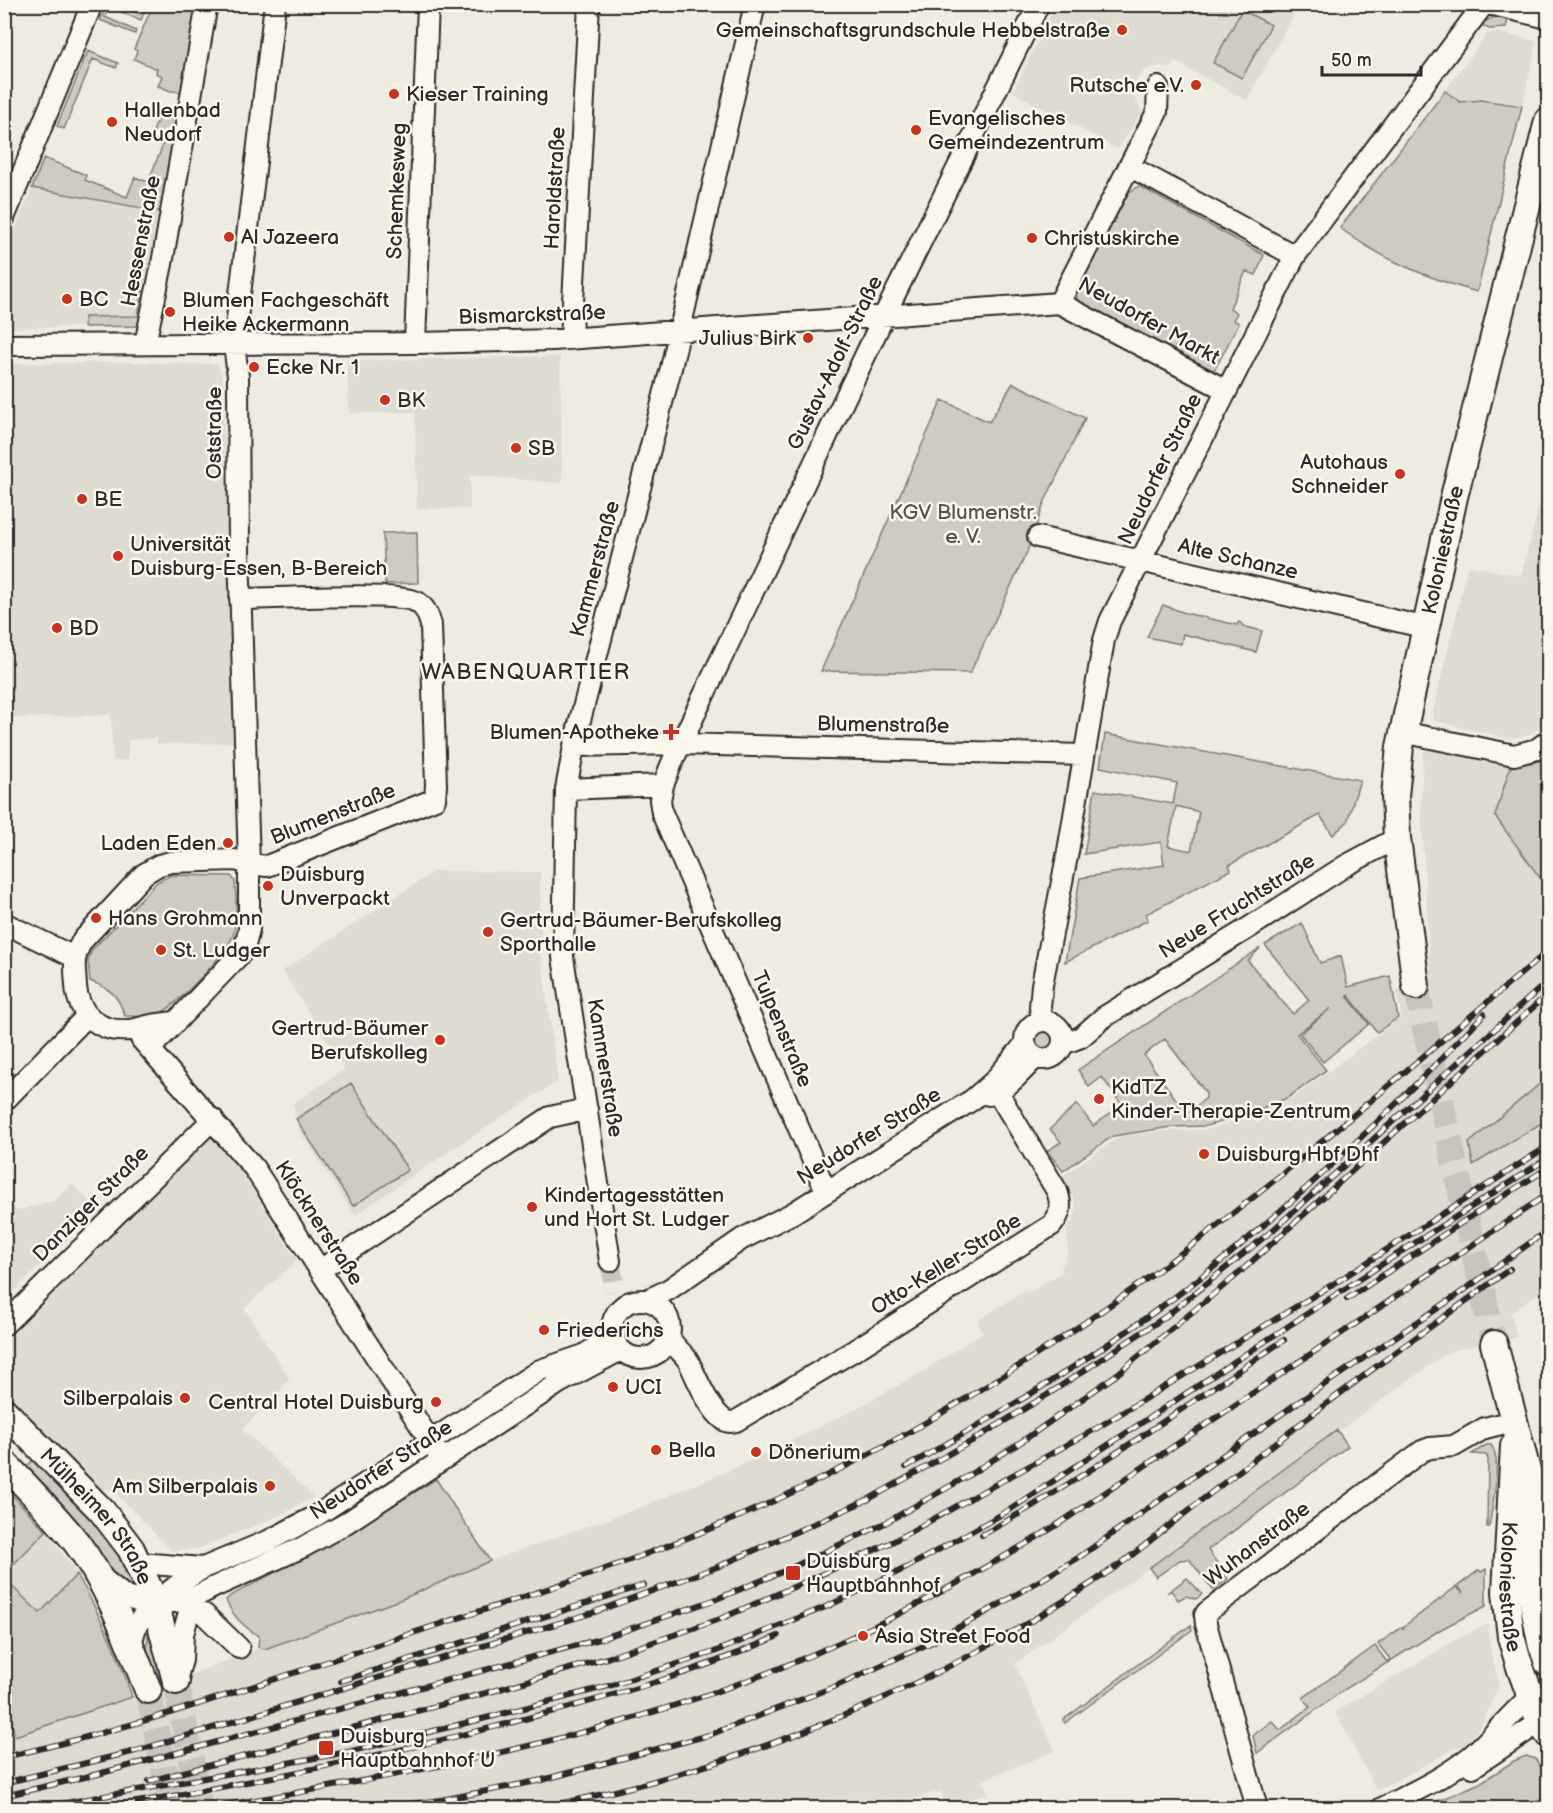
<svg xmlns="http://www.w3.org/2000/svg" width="1553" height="1813" viewBox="0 0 1553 1813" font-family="'Balsamiq Sans',sans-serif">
<rect width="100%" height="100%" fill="#eeebe0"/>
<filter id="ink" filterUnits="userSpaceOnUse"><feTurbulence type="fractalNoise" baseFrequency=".0167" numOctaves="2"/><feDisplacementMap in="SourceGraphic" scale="12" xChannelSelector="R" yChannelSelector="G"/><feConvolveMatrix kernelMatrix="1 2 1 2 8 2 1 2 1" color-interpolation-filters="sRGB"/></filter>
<g filter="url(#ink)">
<path fill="#dedbd1" d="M1056,5h243l-52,95 -72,-38 -6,7 -9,-3 -11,2 -6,4 -5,5 -4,9v11l8,15 -24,37 -105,-57z
M1497,32l40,9 -15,65 -41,-6 -21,2 -15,-11 43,-58z
M32,188l131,24 -22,114 -136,2 -1,-72z
M560,356l2,119 -1,8 -91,-8v33l-53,1 -2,-97 -66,1 -2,-52z
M115,362l102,2 5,9 12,370 -77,1v-6l-29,2v20l-15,1 -2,-46 -106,3v-350h5v-4z
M1540,503l8,2v217l-22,14 -20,2 -71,-17 -3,-5 36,-151 53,11z
M1430,749l80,18 -15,49 53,73v397l-37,27 6,24 -67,14 -435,313 40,87 -72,29 5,14 -43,11 -4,-14 -42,12 -12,-4h-55l-34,6 -44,3h-749v-69l165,-56 87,-34 1,-2 7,2 137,-50 88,-38 146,-52 66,-27 44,-19 102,-50 72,-40 62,-40 -5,-12 48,-31 2,3 36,-21 -2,-3 7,-15 -1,-25 7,-10 2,-9 -2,-12 -13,-21 59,-41 45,-5 44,-2 17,-5 66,-26 110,-81 -6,-26 35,-8 -10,-179 2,-50 2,-4z
M435,871l105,1 1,83 17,126 -145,94 -58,41 -56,-86 -6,-27 52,-34 -63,-98z
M210,1132l26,31 61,98 -53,47 45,70 -12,17 -35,34 72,68 -31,17 -83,34 -28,3 -59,-61 -12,-1 -96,-97v-49l121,-122z
M72,1184l26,25 -93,91v-101l12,12 38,-11z
M46,1531l31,43 -37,40 -35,-34 -1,-7z
M1487,1624l4,28 8,33 -17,39 -14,18 -91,49 -42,-79 124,-74z"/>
<path fill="#cecbc2" stroke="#7c7b76" stroke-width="1.5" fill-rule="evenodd" d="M107,4l9,1 24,9 4,-9h3l-6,15 -32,-13 -4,10 31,14 -1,3 -35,-14z
M153,5h46l-15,87 -13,-1 -13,-5 4,-10 -6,-3 1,-4 -23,-10 3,-8 -3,-2z
M1242,10l29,15 -29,53 -29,-15z
M1494,17l14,2 -2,9 -17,1 -9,-5z
M88,51l30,12 -2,5 -23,-9 -29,70 -7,-3z
M1445,91l15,11 21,-2 41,6 -45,186c-49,-14 -95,-32 -137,-64z
M162,109l18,3 -17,100 -131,-24 12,-30 42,17 -1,5 42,17 8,-20 13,5 15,-37 -13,-6z
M1139,186l125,69 -8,20 -10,-4 -16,37 7,5 -4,7 6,3 -24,46 -6,3 -131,-68 -2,-11 53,-101z
M142,291l7,1 -8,34 -57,1v-10l54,-1z
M1013,383l72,35 -40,83 -18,51 -57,121 -149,-2 121,-271 47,22z
M417,532l1,51 -33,1 -2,-51z
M1163,605l22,8 52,12 2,-3 2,1 2,3 19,5 -6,21 -73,-18 -2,10 -34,-7z
M1105,734l255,46 -13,42 -14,13 -13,-20 -91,50 2,5 -85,44 2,6 -83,42 15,-84 84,-13 -3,-23 -77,12 11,-64 78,14 4,-21 -77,-16zM1176,806l23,6 -8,39 -23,-5z
M1548,755v134l-53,-73 15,-49 30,-6z
M171,875l60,1 4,5c1,18 3,37 -2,55 -7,18 -58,72 -76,79 -9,3 -22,1 -32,1 -7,-21 -14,-27 -35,-35l-2,-21 4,-10 65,-68z
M1302,923l18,40 21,-7 7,31 42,-11 8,42 -21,14 -29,-37 -1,1 22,28 -46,38 -23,-28 31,-26 -34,26 29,36 -37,27 -43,18 -40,11 -35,1 -58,9 -50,35 -16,-20 14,-9 -11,-13 27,-25 16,22 29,-21 -20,-28 -13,10 -11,-17 182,-122 -12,13 45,53 16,-14 -44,-55zM1165,1039l41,54v5l-16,13 -5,1 -41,-57z
M1035 1040a10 10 0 1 1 20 0a10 10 0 1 1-20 0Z
M1548,1077v42l-75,46 -4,-22z
M351,1083l57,87 -55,36 -57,-87z
M1337,1430l11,16 -140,104 20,29 -15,11 -24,-31 -9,1 -24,17 -7,-9z
M1486,1445h5c12,13 1,64 -2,82h-2l1,-68 -2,-4 -14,-1z
M4,1450l20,19 11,-11 4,-1 87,98 9,30 -3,8 -9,-5 -118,-135z
M436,1479l54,82 -88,38 -137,50 -7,-2 1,-11c-15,-9 -27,-20 -33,-36l4,-4 114,-60z
M4,1486l42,45 -41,42h-1z
M1486,1569v37l-43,22 -101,63 -85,62 -4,-17 2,-2 17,-13 8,9 30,-23 -7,-9 72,-52 12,16 3,-3 -12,-15 24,-17 2,2 -1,-2 53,-40 7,6 -5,-7 21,-16 2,2z
M77,1574c23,41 41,78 55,123l-117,39 -5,-21 -5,2v-137l35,33z
M1187,1578l15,16 -6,5 -10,-3 -8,4 -7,-10 -4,3z
M149,1623l21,60 -11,4 -12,-37z
M1191,1625l1,5 -127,93 -2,-3z
M1526,1756l9,3 13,17v21l-37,11h-89l58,-25 34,-22z"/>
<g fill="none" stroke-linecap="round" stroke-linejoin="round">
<path stroke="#c7c5bc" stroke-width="20" stroke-dasharray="20 10" stroke-linecap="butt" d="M610,1261l5,30"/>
<path stroke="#c7c5bc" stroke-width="26" stroke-dasharray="26 13" stroke-linecap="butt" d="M1416,986l78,358
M176,1681l24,127
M148,1690l24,118"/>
<g stroke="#2b2b2b" stroke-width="24">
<path id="minor" d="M1489,4l59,14
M1129,166l166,90
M4,218l88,-214
M1059,303l98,-191 1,-25
M1059,303l167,87
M571,339l18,-335
M415,343l13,-339
M145,344l17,-80 45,-260
M4,345l411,-2 138,-3 506,-37
M1038,537l389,91
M240,599c31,0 157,-8 177,3 9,6 11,13 14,23l5,160 -1,14 -168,67 -18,-2 -10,-313 -1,-175 -4,-32 41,-340
M1402,732l112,23 23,-6 11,-8
M574,746l107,-2 403,11
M663,785l-3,15 2,13 164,378
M566,789l97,-4 11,-27 210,-442 155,-312
M4,923l70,34
M1042,1020l-2,-13 2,-22 26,-134 36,-211 6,-19 185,-365 189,-252
M1025 1040a19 19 0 1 1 38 0a19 19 0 1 1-38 0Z
M141,1039l113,129 184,285
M1063,1044l18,-7 23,-20 146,-90 95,-61 52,-28
M150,1049l94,-99 5,-21v-65l-14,-4 -64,2 -12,3 -15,9 -62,67c-10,18 -7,25 -6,45 2,28 24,47 53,44 6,0 12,-3 18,-4 9,-2 18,-3 28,-4
M989,1095c20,-7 32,-23 47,-38
M4,1101l83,-85
M610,1261l-47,-304 3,-168 10,-53 95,-368 84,-364
M320,1270l230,-153 37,-8
M647,1300l21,-10 74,-51 51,-26 179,-113 22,-19 31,-37
M612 1329a29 29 0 1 1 58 0a29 29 0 1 1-58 0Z
M4,1325l209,-206
M669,1336c4,11 14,16 20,26 7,15 20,47 34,57 4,4 8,3 13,2l119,-71 197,-125c9,-11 10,-20 5,-34l-53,-88 -10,-22
M139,1563l64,5
M102,1578l24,19 14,5h34l19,-4 21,-11 89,-40 40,-22 216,-142 62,-33
M204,1614l35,34
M131,1644l5,-17 11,-18 33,-26 23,-15 67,-28 44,-23 226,-147 44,-15 17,-11 7,-7 3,-9
M177,1677l5,-17 1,-26 10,-36
M1473,1767l67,-45
M1257,1808l-51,-184 -1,-9 2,-3 215,-161 8,-3 24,-2 31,-18 28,-7
M1382,1808c31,-16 62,-30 89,-52 21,-18 38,-41 59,-59"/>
</g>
<g stroke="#2b2b2b" stroke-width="30">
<g id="major">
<path id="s1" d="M1416,986l-19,-148 -2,-42 5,-49 54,-250 94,-376"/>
<path d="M1494,1344l37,142 1,110 9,46 7,21"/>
<path id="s2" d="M4,1411l98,100 29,38 24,53 21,79"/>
<path id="s3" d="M1514,1446l-8,146 5,45 9,30 20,55 8,12"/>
<path d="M4,1463c25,26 50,51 72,79 33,43 52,98 72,148"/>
</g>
</g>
<use href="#minor" stroke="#fbf7ec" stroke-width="20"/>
<use href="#major" stroke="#fbf7ec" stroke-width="26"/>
<g stroke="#2b2b2b" stroke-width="6">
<path id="rail" d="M1347,1299l117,-78 84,-53
M906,1467c86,-49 171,-99 251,-157 51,-36 98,-77 145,-118 63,-57 124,-116 182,-178
M982,1535c105,-58 203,-129 302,-195
M341,1681l303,-96
M4,1757c133,-29 262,-75 391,-118 81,-27 163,-52 243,-82 102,-38 203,-84 297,-140 84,-49 166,-103 244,-162 127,-96 247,-202 369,-304
M149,1781l337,-88 121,-35 113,-39 78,-34 94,-43 200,-111 246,-150 210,-135
M4,1783l132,-32 456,-138 125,-46 152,-68 103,-58 75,-46 118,-78 108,-87 275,-249
M4,1796l94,-22 502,-135 114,-39 75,-31 96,-46 81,-46 58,-37 92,-65 122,-101 310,-280
M38,1808l310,-56 142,-35 126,-33 98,-32 114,-46 80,-39 103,-58 388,-256 149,-95
M102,1808c145,-24 288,-53 430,-91 84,-22 167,-45 246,-81
M208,1808c185,-31 370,-64 546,-130 105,-39 204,-93 300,-151l494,-333
M380,1808l61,-8 101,-20 167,-45 125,-48 96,-44 60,-33 88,-52 219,-155 159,-107 92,-66
M538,1808c207,-40 405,-122 579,-242 22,-15 42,-33 63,-49 39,-30 77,-60 116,-90 70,-54 142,-106 214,-158"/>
</g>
<use href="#rail" stroke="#fbf7ec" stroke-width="4" stroke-dasharray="11" stroke-linecap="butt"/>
</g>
</g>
<g fill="#c8321e" stroke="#fbf7ec" stroke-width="2">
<circle cx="1122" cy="30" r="6"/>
<circle cx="1196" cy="85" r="6"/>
<circle cx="394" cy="94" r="6"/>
<circle cx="112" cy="122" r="6"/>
<circle cx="916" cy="130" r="6"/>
<circle cx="229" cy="237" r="6"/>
<circle cx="1032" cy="238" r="6"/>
<circle cx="67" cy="299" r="6"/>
<circle cx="170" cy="312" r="6"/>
<circle cx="808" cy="338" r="6"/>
<circle cx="254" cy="367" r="6"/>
<circle cx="385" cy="400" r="6"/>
<circle cx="516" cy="448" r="6"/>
<circle cx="1400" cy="474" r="6"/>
<circle cx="82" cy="499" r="6"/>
<circle cx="118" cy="556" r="6"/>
<circle cx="57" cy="628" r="6"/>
<path d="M668 723h6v6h6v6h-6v6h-6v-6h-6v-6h6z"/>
<circle cx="228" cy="843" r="6"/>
<circle cx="268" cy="886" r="6"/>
<circle cx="96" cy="918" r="6"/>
<circle cx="488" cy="932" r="6"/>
<circle cx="161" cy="950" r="6"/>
<circle cx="440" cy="1040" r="6"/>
<circle cx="1099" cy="1099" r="6"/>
<circle cx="1204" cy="1154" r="6"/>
<circle cx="532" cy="1207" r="6"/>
<circle cx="544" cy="1330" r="6"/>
<circle cx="613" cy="1387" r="6"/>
<circle cx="185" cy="1398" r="6"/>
<circle cx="436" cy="1402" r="6"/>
<circle cx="656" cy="1450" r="6"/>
<circle cx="756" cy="1452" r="6"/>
<circle cx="270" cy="1486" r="6"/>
<rect x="785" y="1565" width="16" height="16" rx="3"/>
<circle cx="863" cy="1636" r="6"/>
<rect x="318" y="1740" width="16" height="16" rx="3"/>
</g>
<g text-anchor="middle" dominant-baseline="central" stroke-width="5" stroke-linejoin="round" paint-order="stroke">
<g font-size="21" fill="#2b2b2b" stroke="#fbf7ec" text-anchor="start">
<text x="1110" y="30" text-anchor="end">Gemeinschaftsgrundschule Hebbelstraße</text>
<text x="1184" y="85" text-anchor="end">Rutsche e.V.</text>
<text x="406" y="94">Kieser Training</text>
<text x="124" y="110">Hallenbad<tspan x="124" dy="24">Neudorf</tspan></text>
<text x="928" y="118">Evangelisches<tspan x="928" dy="24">Gemeindezentrum</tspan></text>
<text x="241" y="237">Al Jazeera</text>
<text x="1044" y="238">Christuskirche</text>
<text x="79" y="299">BC</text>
<text x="182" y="300">Blumen Fachgeschäft<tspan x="182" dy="24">Heike Ackermann</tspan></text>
<text x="796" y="338" text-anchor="end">Julius Birk</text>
<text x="266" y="367">Ecke Nr. 1</text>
<text x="397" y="400">BK</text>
<text x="528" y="448">SB</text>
<text x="1388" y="462" text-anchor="end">Autohaus<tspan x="1388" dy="24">Schneider</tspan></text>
<text x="94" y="499">BE</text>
<text x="130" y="544">Universität<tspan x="130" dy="24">Duisburg-Essen, B-Bereich</tspan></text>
<text x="69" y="628">BD</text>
<text x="659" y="732" text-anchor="end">Blumen-Apotheke</text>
<text x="216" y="843" text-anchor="end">Laden Eden</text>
<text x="280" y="874">Duisburg<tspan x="280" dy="24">Unverpackt</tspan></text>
<text x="108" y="918">Hans Grohmann</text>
<text x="500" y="920">Gertrud-Bäumer-Berufskolleg<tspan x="500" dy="24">Sporthalle</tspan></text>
<text x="173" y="950">St. Ludger</text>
<text x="428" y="1028" text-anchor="end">Gertrud-Bäumer<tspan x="428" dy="24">Berufskolleg</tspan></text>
<text x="1111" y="1087">KidTZ<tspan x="1111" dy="24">Kinder-Therapie-Zentrum</tspan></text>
<text x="1216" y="1154">Duisburg Hbf Dhf</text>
<text x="544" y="1195">Kindertagesstätten<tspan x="544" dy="24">und Hort St. Ludger</tspan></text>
<text x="556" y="1330">Friederichs</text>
<text x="625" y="1387">UCI</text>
<text x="173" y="1398" text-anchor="end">Silberpalais</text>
<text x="424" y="1402" text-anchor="end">Central Hotel Duisburg</text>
<text x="668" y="1450">Bella</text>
<text x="768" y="1452">Dönerium</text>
<text x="258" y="1486" text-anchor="end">Am Silberpalais</text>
<text x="806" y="1561">Duisburg<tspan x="806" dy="24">Hauptbahnhof</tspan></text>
<text x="875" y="1636">Asia Street Food</text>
<text x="340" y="1736">Duisburg<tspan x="340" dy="24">Hauptbahnhof U</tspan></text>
</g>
<g font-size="21" fill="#2b2b2b" stroke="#fbf7ec">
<text transform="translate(555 188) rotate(-87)">Haroldstraße</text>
<text transform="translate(397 191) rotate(-88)">Schemkesweg</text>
<text transform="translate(141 241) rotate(-79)">Hessenstraße</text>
<text transform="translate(532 315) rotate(-2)">Bismarckstraße</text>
<text transform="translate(1149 321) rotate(29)">Neudorfer Markt</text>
<text transform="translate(835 363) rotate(-64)">Gustav-Adolf-Straße</text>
<text transform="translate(214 433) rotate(-90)">Oststraße</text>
<text transform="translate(1160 469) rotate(-64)">Neudorfer Straße</text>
<text stroke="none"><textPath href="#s1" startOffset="442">Koloniestraße</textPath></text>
<text transform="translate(1238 559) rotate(13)">Alte Schanze</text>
<text transform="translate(595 569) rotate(-75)">Kammerstraße</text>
<text transform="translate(883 725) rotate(1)">Blumenstraße</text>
<text transform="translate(333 814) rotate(-22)">Blumenstraße</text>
<text transform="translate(1237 906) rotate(-32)">Neue Fruchtstraße</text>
<text transform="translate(782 1029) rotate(67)">Tulpenstraße</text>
<text transform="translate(605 1068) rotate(81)">Kammerstraße</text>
<text transform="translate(869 1136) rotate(-32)">Neudorfer Straße</text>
<text transform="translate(91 1204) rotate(-45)">Danziger Straße</text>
<text transform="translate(319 1223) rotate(57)">Klöcknerstraße</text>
<text transform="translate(946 1264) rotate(-32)">Otto-Keller-Straße</text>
<text transform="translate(381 1470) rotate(-33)">Neudorfer Straße</text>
<text stroke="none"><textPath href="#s2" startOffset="141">Mülheimer Straße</textPath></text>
<text transform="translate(1257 1544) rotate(-37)">Wuhanstraße</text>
<text stroke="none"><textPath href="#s3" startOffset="141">Koloniestraße</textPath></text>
</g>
<g font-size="21" fill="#545351" stroke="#fbf7ec">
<text x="963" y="512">KGV Blumenstr.<tspan x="963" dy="24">e. V.</tspan></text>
</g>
<g font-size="22" letter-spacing="1.5" fill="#2b2b2b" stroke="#fbf7ec">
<text x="526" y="672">WABENQUARTIER</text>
</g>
</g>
<rect width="1553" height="1813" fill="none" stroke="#fbf7ec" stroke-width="24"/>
<rect x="12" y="12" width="1529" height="1789" fill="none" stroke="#2b2b2b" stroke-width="2" filter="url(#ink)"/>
<path d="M1322 66v9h99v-9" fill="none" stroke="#2b2b2b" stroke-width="3"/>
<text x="1331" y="66" font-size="18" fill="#2b2b2b" stroke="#fbf7ec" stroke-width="4.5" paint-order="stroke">50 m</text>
</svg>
